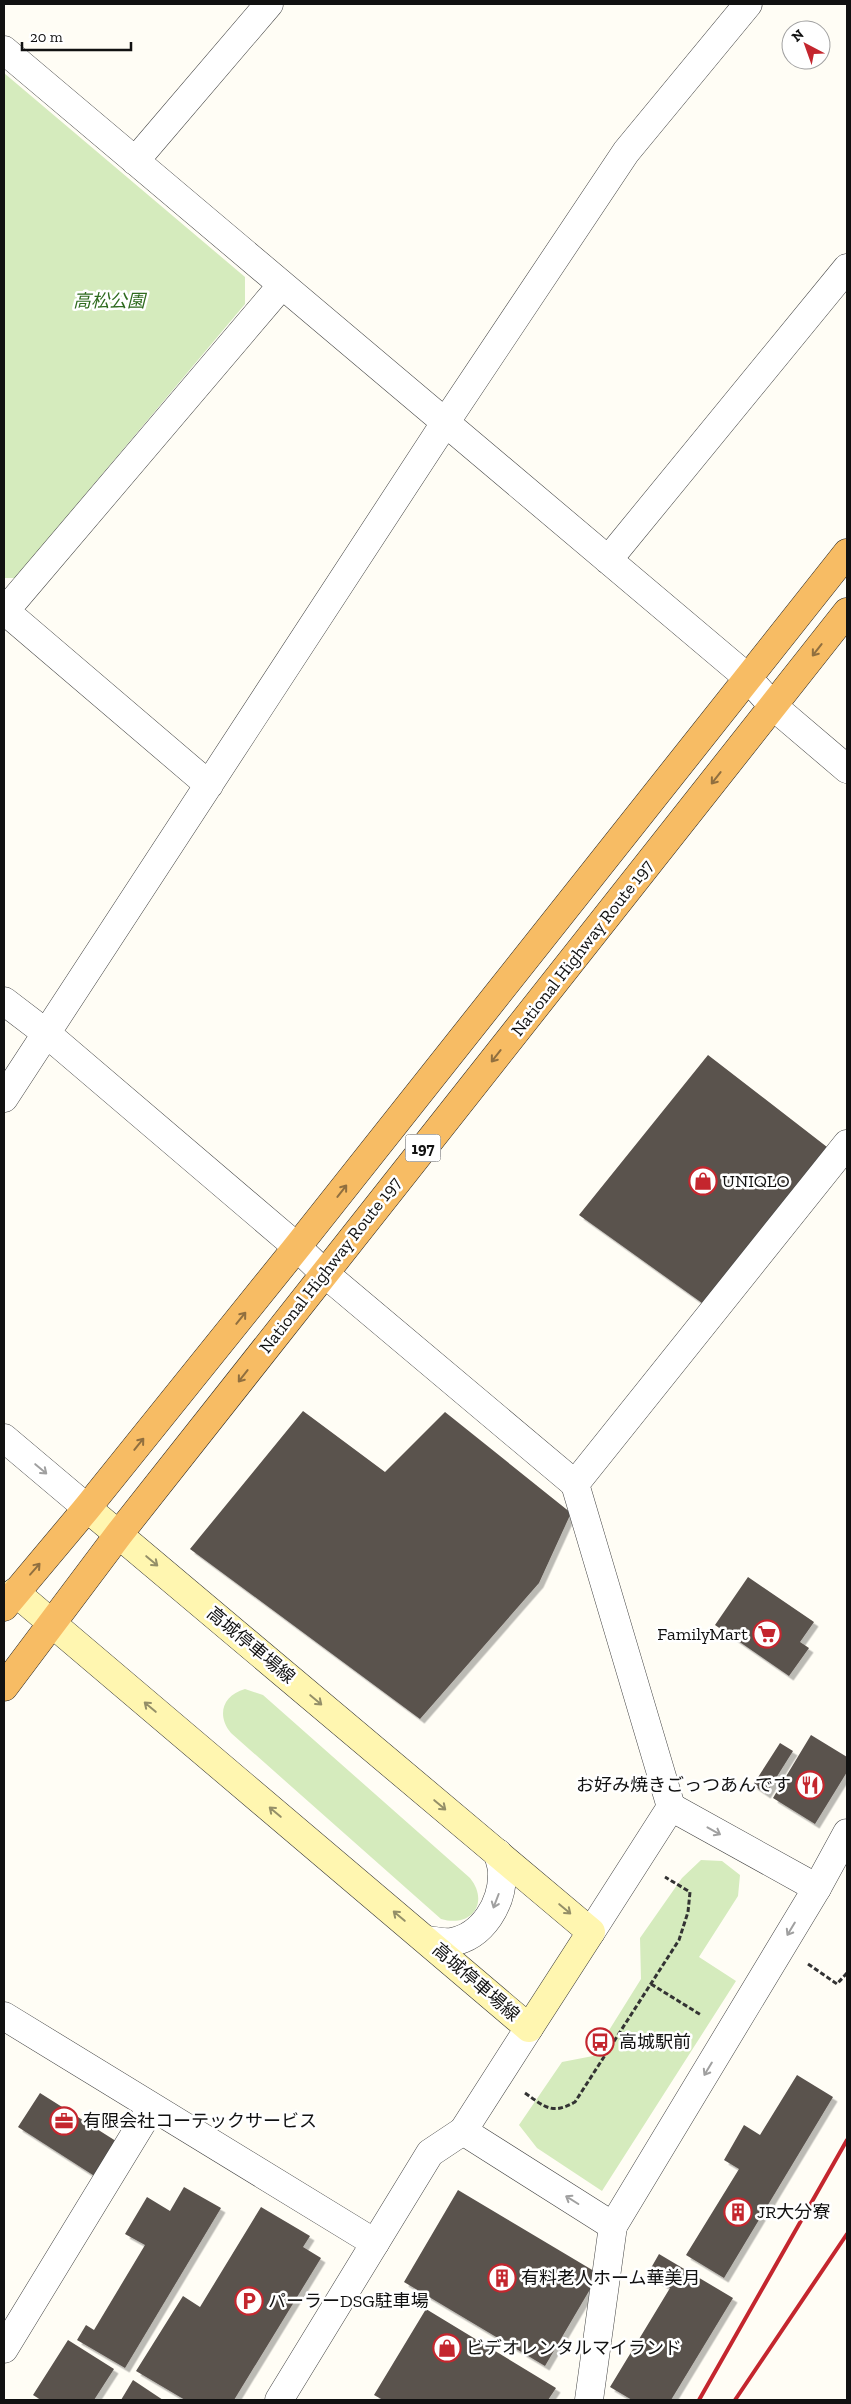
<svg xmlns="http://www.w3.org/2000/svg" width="851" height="2404" viewBox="0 0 851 2404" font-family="'Zilla Slab','Noto Sans JP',serif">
<defs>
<filter id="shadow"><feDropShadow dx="4.5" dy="4.5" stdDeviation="0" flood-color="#0004"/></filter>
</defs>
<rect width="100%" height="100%" fill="#fffdf5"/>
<path fill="#d5ebbd" d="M4,73l241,204v27l-230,274h-11z
M245,1689l18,6 207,183c20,25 1,50 -29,41l-210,-186c-15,-18 -8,-38 14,-44z
M701,1860l21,1 18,14 -2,21 -39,61 37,24 -134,210 -65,-43 -18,-23 43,-63 31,-6 48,-77 -1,-41 42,-60z"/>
<path fill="#5a524d" filter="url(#shadow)" d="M708,1055l119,92 -125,156 -123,-88z
M303,1411l82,61 60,-60 126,101 -32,70 -119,136 -230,-170z
M748,1577l66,45 -14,20 9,6 -20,28 -74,-51z
M811,1735l36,22v15l-32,52 -42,-26z
M780,1743l13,8 -27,43 -13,-9z
M797,2075l36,22 -109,181 -38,-23 53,-86 -15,-9 20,-35 16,10z
M40,2093l79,50 -23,34 -78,-50z
M184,2187l37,21 -96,160 -48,-28 9,-15 8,5 51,-85 -20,-11 22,-37 23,14z
M458,2190l141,84 -54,92 -141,-84z
M261,2207l49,29 -7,11 18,11 -87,142h-49l-49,-29 47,-75 17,11z
M659,2254l74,44 -62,102h-39l-22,-13 60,-99 -23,-13z
M426,2309l130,79 -8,12h-165l-9,-5z
M68,2340l46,29 -20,31h-53l-8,-5z
M133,2380l30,20h-42z"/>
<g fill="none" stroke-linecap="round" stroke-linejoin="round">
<g stroke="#444" stroke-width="29">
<path id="minor" d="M4,50l743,627 26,29 74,63
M135,161l134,-157
M608,560l239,-292
M4,610l205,175
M5,611l277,-326
M4,1001l42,32 251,214 27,26 251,211
M4,1098l441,-675 181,-271 122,-148
M4,2016l371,227
M463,2131l150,95 204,-338 -146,-81
M4,2349l147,-241"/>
</g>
<g stroke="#444" stroke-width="29">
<path id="tertiary" d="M4,1438l83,70
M817,1888l30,-55
M591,1932l80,-125 -96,-323 272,-340
M428,1940c7,1 16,3 23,2 32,-5 52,-39 51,-70 0,-6 -3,-13 -4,-19
M279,2400l151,-247 33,-22 66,-103
M589,2400l24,-174"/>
</g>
<g stroke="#333" stroke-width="29">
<path id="secondary" d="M15,1592l514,436 62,-96 -504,-424"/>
</g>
<g stroke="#222" stroke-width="29">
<path id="trunk" d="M4,1607l83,-99 210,-261 550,-694
M4,1687l115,-153 728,-922"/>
</g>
<path stroke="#333" stroke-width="3" stroke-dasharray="5 2.5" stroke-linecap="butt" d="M808,1964l29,20 10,-11
M651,1984l50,31
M525,2093c20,14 27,22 50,9l104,-162 9,-28 2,-20 -25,-15"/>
<use href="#minor" stroke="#fff" stroke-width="28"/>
<use href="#tertiary" stroke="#fff" stroke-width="28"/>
<use href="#secondary" stroke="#fff6b0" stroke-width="28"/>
<use href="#trunk" stroke="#f7bc64" stroke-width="28"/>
<path stroke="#c4262e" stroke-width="4" d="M699,2400l148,-260
M735,2400l112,-166"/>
</g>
<defs><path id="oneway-shaft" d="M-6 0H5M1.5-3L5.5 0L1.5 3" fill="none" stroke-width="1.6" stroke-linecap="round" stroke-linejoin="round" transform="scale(1.25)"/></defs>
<g stroke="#906f3f">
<use href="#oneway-shaft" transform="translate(817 650) rotate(128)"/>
<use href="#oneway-shaft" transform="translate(716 778) rotate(128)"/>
<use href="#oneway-shaft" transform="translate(496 1056) rotate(128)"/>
<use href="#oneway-shaft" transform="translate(342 1191) rotate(-52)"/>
<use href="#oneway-shaft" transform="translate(241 1318) rotate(-51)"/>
<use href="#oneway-shaft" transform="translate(243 1376) rotate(128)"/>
<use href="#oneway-shaft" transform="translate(139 1444) rotate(-51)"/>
<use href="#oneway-shaft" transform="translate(35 1569) rotate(-49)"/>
</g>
<g stroke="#a0a0a0">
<use href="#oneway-shaft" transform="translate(41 1469) rotate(40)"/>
<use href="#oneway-shaft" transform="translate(714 1831) rotate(29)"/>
<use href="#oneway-shaft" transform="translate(496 1901) rotate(111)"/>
<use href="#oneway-shaft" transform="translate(791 1929) rotate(121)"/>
<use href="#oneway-shaft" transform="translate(708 2069) rotate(121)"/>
<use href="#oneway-shaft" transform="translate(572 2200) rotate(-148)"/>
</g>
<g stroke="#948f68">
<use href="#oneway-shaft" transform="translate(152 1561) rotate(40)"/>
<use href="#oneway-shaft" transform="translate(316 1700) rotate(40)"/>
<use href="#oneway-shaft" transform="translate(150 1707) rotate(-140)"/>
<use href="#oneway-shaft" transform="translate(440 1805) rotate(40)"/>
<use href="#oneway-shaft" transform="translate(275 1812) rotate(-140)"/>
<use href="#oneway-shaft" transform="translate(565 1909) rotate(40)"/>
<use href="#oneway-shaft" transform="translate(399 1916) rotate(-140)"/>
</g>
<defs>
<g id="shop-ring" transform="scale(1.4375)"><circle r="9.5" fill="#fff" stroke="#c4262e" stroke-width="1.5"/><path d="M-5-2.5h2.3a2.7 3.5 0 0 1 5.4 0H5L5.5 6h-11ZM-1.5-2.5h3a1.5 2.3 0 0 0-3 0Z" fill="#c4262e"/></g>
<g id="supermarket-ring" transform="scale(1.4375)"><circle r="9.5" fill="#fff" stroke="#c4262e" stroke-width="1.5"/><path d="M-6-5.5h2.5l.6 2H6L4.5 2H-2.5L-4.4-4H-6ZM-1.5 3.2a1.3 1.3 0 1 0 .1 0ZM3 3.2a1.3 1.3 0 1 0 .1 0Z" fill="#c4262e"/></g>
<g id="restaurant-ring" transform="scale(1.4375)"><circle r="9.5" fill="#fff" stroke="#c4262e" stroke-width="1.5"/><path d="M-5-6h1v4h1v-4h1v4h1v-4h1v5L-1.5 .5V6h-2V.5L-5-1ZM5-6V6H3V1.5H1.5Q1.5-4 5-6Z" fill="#c4262e"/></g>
<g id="bus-ring" transform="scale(1.4375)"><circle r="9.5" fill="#fff" stroke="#c4262e" stroke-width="1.5"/><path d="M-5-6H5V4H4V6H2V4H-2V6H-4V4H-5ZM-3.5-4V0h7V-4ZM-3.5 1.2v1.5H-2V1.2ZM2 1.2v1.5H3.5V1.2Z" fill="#c4262e"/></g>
<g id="office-ring" transform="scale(1.4375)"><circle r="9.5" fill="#fff" stroke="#c4262e" stroke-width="1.5"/><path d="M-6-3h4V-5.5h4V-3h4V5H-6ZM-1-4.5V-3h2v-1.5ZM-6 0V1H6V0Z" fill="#c4262e"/></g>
<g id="building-ring" transform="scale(1.4375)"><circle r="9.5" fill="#fff" stroke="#c4262e" stroke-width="1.5"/><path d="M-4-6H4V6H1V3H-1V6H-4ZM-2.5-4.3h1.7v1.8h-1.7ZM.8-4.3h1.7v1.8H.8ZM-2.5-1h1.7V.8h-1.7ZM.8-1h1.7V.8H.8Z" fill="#c4262e"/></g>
<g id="parking-ring" transform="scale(1.4375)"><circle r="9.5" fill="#fff" stroke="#c4262e" stroke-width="1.5"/><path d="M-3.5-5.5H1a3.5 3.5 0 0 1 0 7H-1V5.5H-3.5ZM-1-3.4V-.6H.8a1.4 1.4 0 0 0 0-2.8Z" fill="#c4262e"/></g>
</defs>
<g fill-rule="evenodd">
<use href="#shop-ring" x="703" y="1181"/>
<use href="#supermarket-ring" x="767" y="1634"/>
<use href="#restaurant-ring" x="810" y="1785"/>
<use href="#bus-ring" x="600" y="2042"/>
<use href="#office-ring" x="64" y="2121"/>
<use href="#building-ring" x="738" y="2212"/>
<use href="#building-ring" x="502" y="2278"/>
<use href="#parking-ring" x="249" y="2301"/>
<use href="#shop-ring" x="447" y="2348"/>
</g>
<g text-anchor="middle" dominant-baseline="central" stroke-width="5" stroke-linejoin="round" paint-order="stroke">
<rect fill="#fff" stroke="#585858" stroke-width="1" x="405.5" y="1134.5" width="35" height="27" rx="4"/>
<g font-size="16" font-weight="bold" fill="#111">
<text x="423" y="1148">197</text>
</g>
<g font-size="18" font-style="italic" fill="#2f6b1f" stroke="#fff">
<text x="109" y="301">高松公園</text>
</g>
<g font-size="18" fill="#111" stroke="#fff">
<text transform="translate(582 948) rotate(-52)">National Highway Route 197</text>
<text transform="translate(330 1265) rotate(-52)">National Highway Route 197</text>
<text transform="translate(251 1645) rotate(40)">高城停車場線</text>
<text transform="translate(476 1982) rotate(41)">高城停車場線</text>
</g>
<g font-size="18" fill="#111" stroke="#fff" text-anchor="start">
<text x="722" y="1181">UNIQLO</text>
<text x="748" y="1634" text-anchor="end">FamilyMart</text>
<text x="791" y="1785" text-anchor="end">お好み焼きごっつあんです</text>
<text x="619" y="2042">高城駅前</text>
<text x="83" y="2121">有限会社コーテックサービス</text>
<text x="757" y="2212">JR大分寮</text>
<text x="521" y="2278">有料老人ホーム華美月</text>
<text x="268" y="2301">パーラーDSG駐車場</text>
<text x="466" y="2348">ビデオレンタルマイランド</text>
</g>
</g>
<rect width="851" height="2404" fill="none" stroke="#111111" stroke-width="10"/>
<g transform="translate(806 45) rotate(319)"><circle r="24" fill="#ffffff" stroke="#a0a0a0"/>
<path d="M0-4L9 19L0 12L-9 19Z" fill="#c4262e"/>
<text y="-8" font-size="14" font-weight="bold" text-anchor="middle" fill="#111111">N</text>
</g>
<path d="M22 42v8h109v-8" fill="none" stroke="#111111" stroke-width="2.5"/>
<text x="30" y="42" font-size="15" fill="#111111" stroke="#ffffff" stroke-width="4" paint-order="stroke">20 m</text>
</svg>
